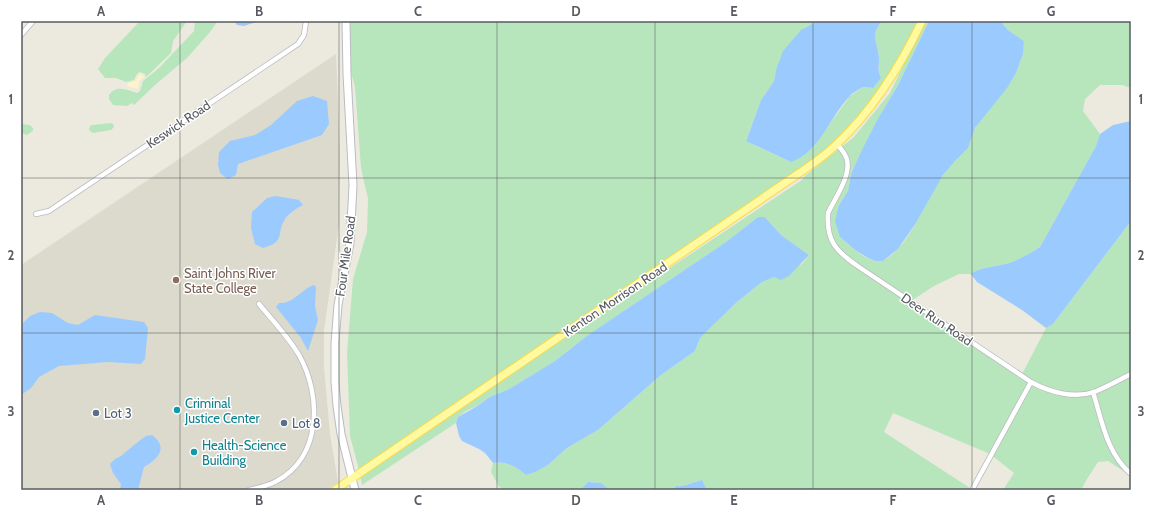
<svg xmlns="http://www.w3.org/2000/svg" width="1152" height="511" viewBox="0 0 1152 511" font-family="Cabin,sans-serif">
<rect width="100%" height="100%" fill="#eceade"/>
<path fill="#dbdacd" d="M336,54l4,98 -1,72 -15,107v36l6,67 8,48 -11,8h-306v-225z"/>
<path fill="#b8e6bc" d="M140,21h47l-14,20 -2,12 -25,24 -1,-3 -5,-2 -3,2 -3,6 -8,2 -10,-4h-11l-7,-9 7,-11z
M195,21h23l-8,11 -23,26 -32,27 -21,20 -2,-2 -5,3 -14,-1 -4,-6v-4c7,-11 19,-5 28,-2l3,-2 3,-10 16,-13 35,-37z
M349,21h469l-4,2 -38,47 -2,11 -13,19 -15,40 12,7 33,15 24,-18 35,-48 13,-9 10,1c4,-9 6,-18 6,-28 1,-16 -12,-24 4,-39h36c-11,24 -25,48 -40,70 -15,23 -36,43 -56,62l-464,317 -9,-34 -3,-83 6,-74 14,-47 1,-33 -7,-31 -6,-81 -6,-22z
M925,21h4l-32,66 -20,33 -26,54 -3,17 -9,14 1,32c9,8 30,29 44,23 26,-13 43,-63 60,-86 4,-5 8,-10 12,-14 4,-5 9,-8 12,-13 3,-7 4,-14 8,-20 13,-19 29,-34 39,-54 6,-11 8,-19 9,-32l-16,-11 -8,-9h131v67l-9,-3h-22l-15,14 -2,12 17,23 -4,12 -56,101c-9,6 -18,11 -28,15 -10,4 -34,5 -41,12h-12l-25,12 -26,17 112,75 26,-50 7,-4 78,-103v255l-23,-15 -10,1 -11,17 -6,11h-78l11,-17 -24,-19 -97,-41 -9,19 89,58h-266l-6,-10c-8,2 -17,7 -25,6l-3,4h-63l-9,-7 -13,-1 -8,8h-75l-6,-3 -8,-15 2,-9c14,-2 23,4 33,12l22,-10 19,-17 31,-18 63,-55 34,-24 5,-13 37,-36 25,-20 40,-18 7,-9 -28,-20 -16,-18h-7l-32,25 -138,93 -33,26 -46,28 -21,9 -9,7 -13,6 -8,6 -2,6 -94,62 -2,-10 99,-67 343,-228 3,-4 49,-39 36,-44z
M111,123l2,1 1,3 -3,3 -18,3 -4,-3 1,-4 2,-1z
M21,124l9,1 3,3v3l-6,4 -6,-2z"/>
<path fill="#fdf5c9" d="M141,74l3,3 -5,4 -1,8 -11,-3 1,-3 8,-2 2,-5z"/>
<path fill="#9bcaff" d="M234,21h25l-15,5 -7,-1z
M818,21h65c-15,14 -4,23 -4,38 0,8 -2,12 2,19l-8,10 -10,-1c-4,3 -10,5 -13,9 -20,20 -30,56 -59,66l-45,-21 15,-41 13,-19 2,-11 7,-19 18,-21z
M929,21h71l8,9 16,11 -1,13 -7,19 -9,15 -32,40 -7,20 -12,12 -13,15 -27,48 -18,26 -15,12h-8l-7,-3 -13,-8 -15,-13 -5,-16 4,-16 9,-14 3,-17 10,-22 16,-32 20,-33z
M313,96l14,5 2,23 -7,11 -84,29 -2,11 -8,4 -8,-6 -2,-8 1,-13 11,-11 25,-6 16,-10 26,-24z
M1131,121v100l-78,103 -7,4 -24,-18 -45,-28 -6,-8c7,-7 31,-8 41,-12 10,-4 19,-9 28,-15l56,-101 4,-12 13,-9z
M276,196l23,4 4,5c-6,3 -14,8 -18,14 -9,14 1,23 -22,29l-8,-4 -4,-16 1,-16 15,-14z
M758,217h7l16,18 28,20 -20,21 -8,4 -7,-3 -12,5 -25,20 -37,36 -5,13 -34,24 -63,55 -31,18 -19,17 -13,7 -9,3c-10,-8 -19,-14 -33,-12l-8,-10 -6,-4 -17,-8 -3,-5 -3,-13 2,-6 21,-12 9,-7 21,-9 46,-28 33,-26 138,-93z
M314,285l2,2 -1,19 3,14 -10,31 -7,-13 -25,-31 3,-4c15,1 22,-14 35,-18z
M40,312l12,1 16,10 10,2 17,-10 49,7 4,6 -3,31 -4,5 -33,-2 -49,4 -20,11 -8,11 -10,7v-31l2,-9 -2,-7v-23l9,-9z
M152,435c17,13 6,24 -8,32l-6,23h-18l1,-6 -8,-11 -3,-9 5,-5 6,-3 18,-15 7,-5z
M702,480l5,10h-34l3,-4c8,1 17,-4 26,-6z
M588,482l13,1 9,7h-30z"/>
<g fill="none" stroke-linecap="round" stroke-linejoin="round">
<g stroke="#b9bbc2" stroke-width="6">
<path id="minor" d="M21,35l12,-14
M837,144c4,5 9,10 10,16 4,16 -12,38 -19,53 -2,29 9,39 31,54l172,115 -59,108
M36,214l13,-3 249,-167 6,-9 2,-14
M1031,382c18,10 43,17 63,10 13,-5 25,-12 37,-18
M1093,392c9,29 14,62 38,82
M249,490c9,-2 18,-4 26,-8 47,-24 47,-86 24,-127 -11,-19 -27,-35 -40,-51"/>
</g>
<g stroke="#b9bcc4" stroke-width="9">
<path id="secondary" d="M346,21l1,53 6,111 -3,58 -12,62 -3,38v39l2,24 4,28 14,56"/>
</g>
<g stroke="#fbda48" stroke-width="9">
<path id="primary" d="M335,490l463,-316c13,-9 27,-18 39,-30 37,-35 63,-77 85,-123"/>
</g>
<use href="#minor" stroke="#fff" stroke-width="4.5"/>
<use href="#secondary" stroke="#fff" stroke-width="7"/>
<use href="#primary" stroke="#fff9a0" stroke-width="7"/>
</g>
<path fill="none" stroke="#575b61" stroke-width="1" stroke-opacity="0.55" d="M180,21v469M339,21v469M497,21v469M655,21v469M813,21v469M972,21v469M21,178h1110M21,333h1110"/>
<circle fill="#8d6e63" stroke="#fff" stroke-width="1.5" cx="176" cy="280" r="4"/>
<g fill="#0f9aa8" stroke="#fff" stroke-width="1.5">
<circle cx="177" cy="410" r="4"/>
<circle cx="194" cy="452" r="4"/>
</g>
<g fill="#5c6f8a" stroke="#fff" stroke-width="1.5">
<circle cx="96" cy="413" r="4"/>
<circle cx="284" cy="423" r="4"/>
</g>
<g text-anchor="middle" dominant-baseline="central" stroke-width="3" stroke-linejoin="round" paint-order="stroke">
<g font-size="13" fill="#575b61" stroke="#fff">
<text transform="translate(178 124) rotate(-34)">Keswick Road</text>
<text transform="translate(345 256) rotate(-82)">Four Mile Road</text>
<text transform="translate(615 299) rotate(-34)">Kenton Morrison Road</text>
<text transform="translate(937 319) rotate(34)">Deer Run Road</text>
</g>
<g font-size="13" fill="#785e54" stroke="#fff" text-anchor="start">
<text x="184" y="273">Saint Johns River<tspan x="184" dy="15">State College</tspan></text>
</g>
<g font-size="13" fill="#0d838f" stroke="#fff" text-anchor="start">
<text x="185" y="403">Criminal<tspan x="185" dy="15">Justice Center</tspan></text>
<text x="202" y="445">Health-Science<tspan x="202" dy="15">Building</tspan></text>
</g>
<g font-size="13" fill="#4e5e75" stroke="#fff" text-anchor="start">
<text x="104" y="413">Lot 3</text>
<text x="292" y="423">Lot 8</text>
</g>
</g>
<rect width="1152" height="511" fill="none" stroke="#ffffff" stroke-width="44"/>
<rect x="22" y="22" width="1108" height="467" fill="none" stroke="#575b61" stroke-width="1.5"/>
<g font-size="13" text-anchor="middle" font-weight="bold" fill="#575b61">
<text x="101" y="16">A</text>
<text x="259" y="16">B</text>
<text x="418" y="16">C</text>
<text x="576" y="16">D</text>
<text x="734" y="16">E</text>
<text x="893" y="16">F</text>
<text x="1051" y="16">G</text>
<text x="11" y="104">1</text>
<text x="1141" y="104">1</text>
<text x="11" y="260">2</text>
<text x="1141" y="260">2</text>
<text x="11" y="416">3</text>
<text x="1141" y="416">3</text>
<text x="101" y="505">A</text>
<text x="259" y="505">B</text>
<text x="418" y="505">C</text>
<text x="576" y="505">D</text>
<text x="734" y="505">E</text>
<text x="893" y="505">F</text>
<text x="1051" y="505">G</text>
</g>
</svg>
